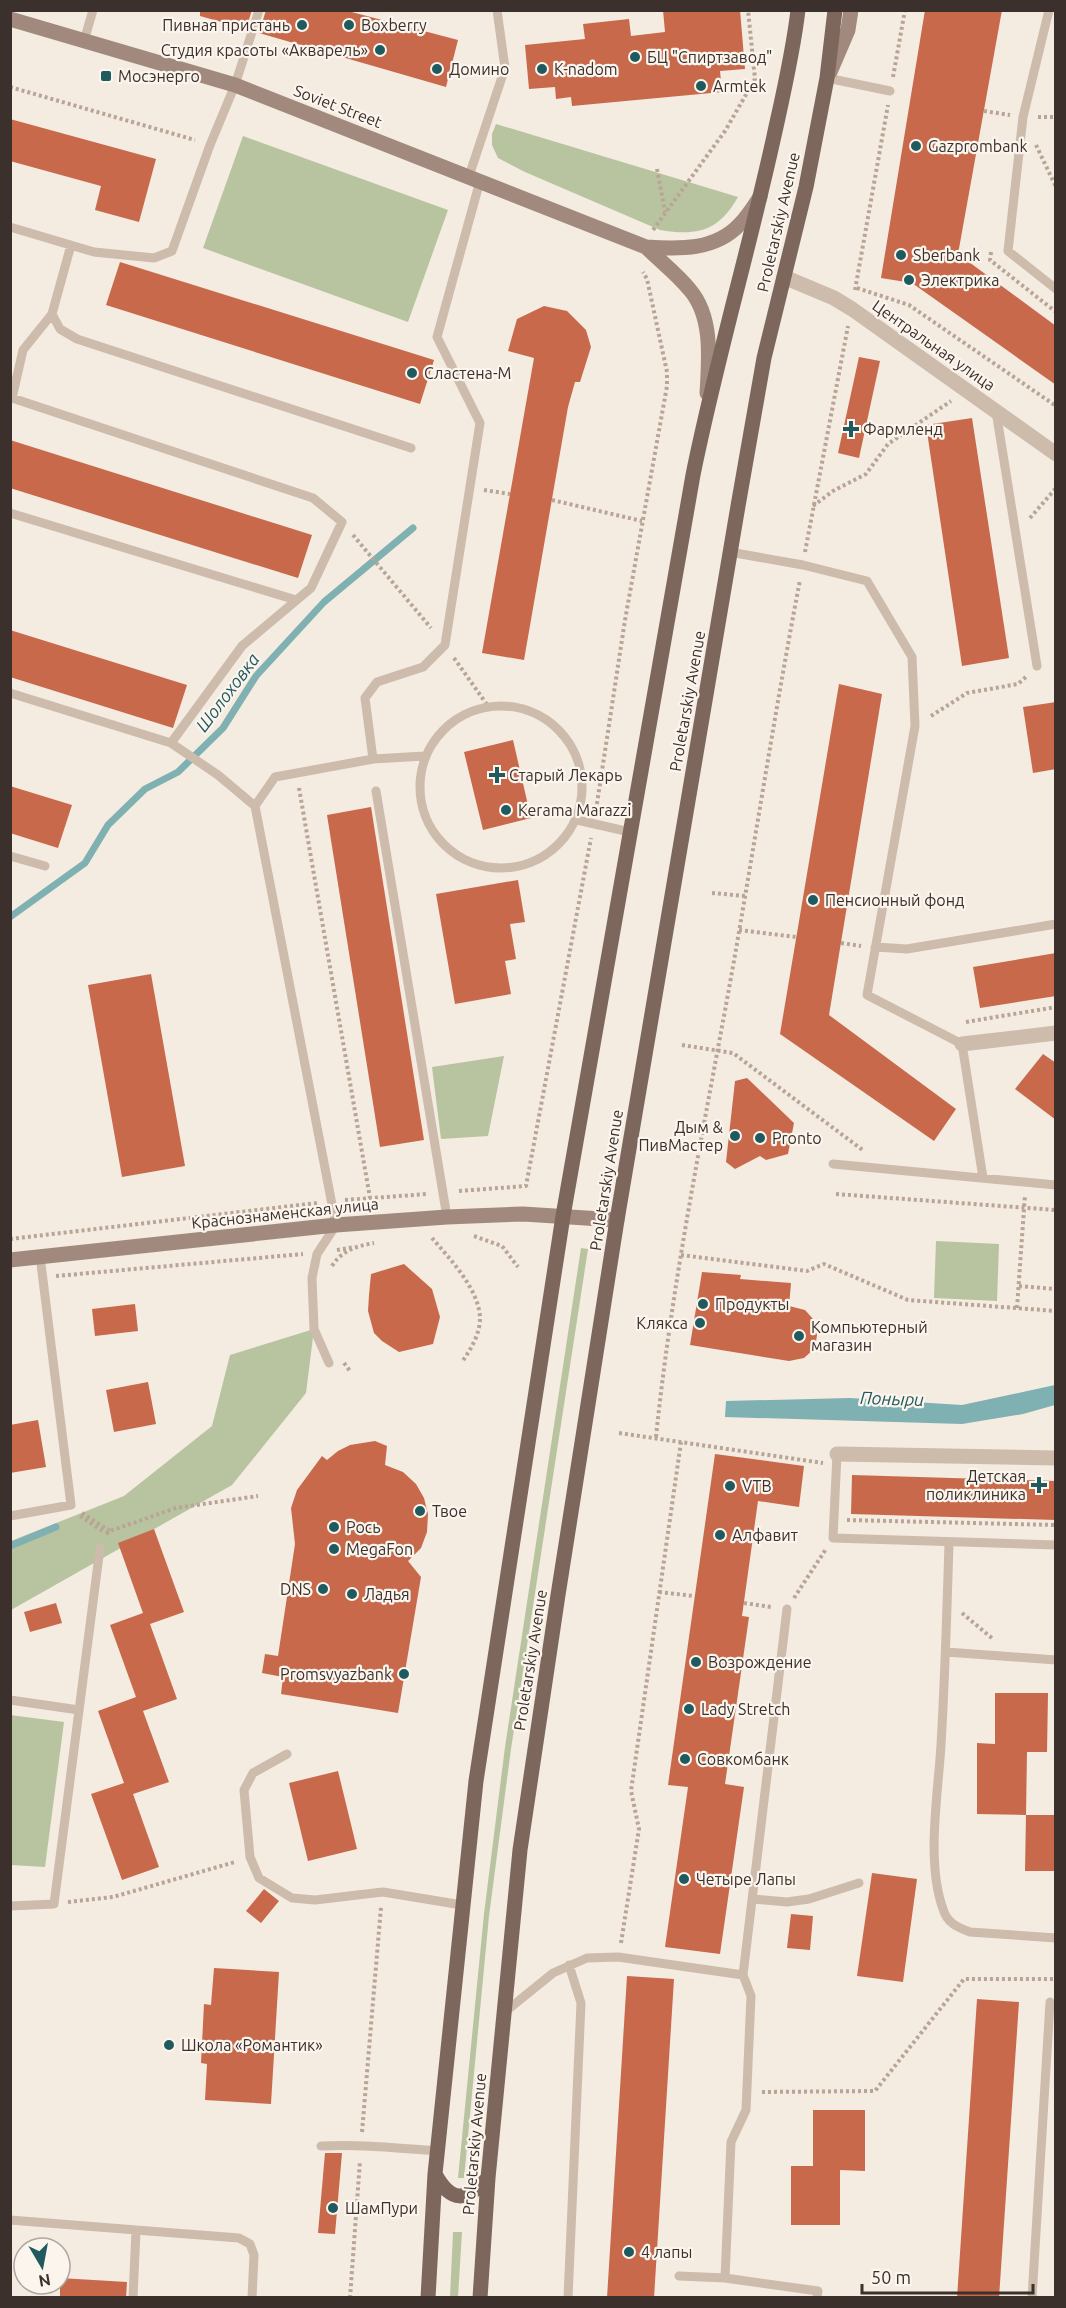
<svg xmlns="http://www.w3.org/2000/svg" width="1066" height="2308" viewBox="0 0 1066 2308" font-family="Ubuntu,sans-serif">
<rect width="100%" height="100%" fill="#f4ebe1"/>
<path fill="#b8c4a0" d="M496,124l242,73c-20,35 -41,39 -78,33l-135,-58 -27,-14 -6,-13v-11z
M243,136l205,74 -40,112 -205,-74z
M504,1056l-16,80 -47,3 -9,-72z
M936,1241l63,3 -2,57 -63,-3z
M581,1248l7,1 -77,500 -22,167 -25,262h-6l26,-264 21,-167z
M314,1329l-8,64 -74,92 -221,125v-69l113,-45 88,-70 18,-71z
M10,1715l54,7 -19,145 -34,-2z
M453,2232h9l-4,65h-8z"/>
<path fill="#7fb0b2" d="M1055,1385v20l-32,9 -61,10 -237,-7 1,-16 124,-3 112,7z"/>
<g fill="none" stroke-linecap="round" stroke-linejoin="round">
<path stroke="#7fb0b2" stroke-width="7" d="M10,917l75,-54 23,-38 37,-36 33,-17 45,-44 33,-52 68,-74 89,-74
M10,1546l46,-19"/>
</g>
<path fill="#c8694b" d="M200,10h52l-6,19 -46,-13z
M266,10h78l114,30 -12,47 -187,-54z
M663,10h77l5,59 -25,2 2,21 -150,14 -1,-9 -15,2 -1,-12 -26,2 -4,-44 60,-6 -2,-15 46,-5 2,17 34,-4z
M925,10h77l-44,244 98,72v59l-144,-102 -31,-5z
M10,119l146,40 -17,63 -44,-12 6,-24 -91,-25z
M120,262l314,98 -14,44 -314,-99z
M544,306l23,5 19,19 5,17 -11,35h-5l-7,25 -44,253 -42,-7 52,-295 -26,-7 9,-32z
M859,357l21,4 -21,97 -21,-5z
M972,418l37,240 -47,8 -36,-241z
M10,440l302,95 -14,43 -288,-90z
M10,630l177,55 -14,43 -163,-51z
M839,684l43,10 -53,321 127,94 -22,32 -154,-107z
M1056,702v67l-23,4 -10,-66z
M513,740l18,78 -48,12 -19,-78z
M10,786l62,19 -14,43 -48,-15z
M371,807l53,333 -44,7 -53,-332z
M518,880l7,42 -15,2 6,35 -11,2 6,33 -56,10 -19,-110z
M1056,953v43l-76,12 -7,-41z
M151,974l34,192 -63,11 -34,-192z
M1043,1054l13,9v57l-41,-31z
M747,1078l47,45 -6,31 -22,6 -6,-4 -25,13 -9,-7 9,-81z
M404,1264l28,25 8,28 -7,27 -34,8 -17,-11 -8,-8 -6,-22 1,-16 2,-21z
M702,1272l39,3 -1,4 51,4 -2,23 16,4 9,10 3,15 -2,13 -11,10 -15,3 -99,-16z
M135,1304l3,27 -43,5 -3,-27z
M148,1382l8,42 -42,8 -8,-42z
M38,1420l8,47 -36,6v-48z
M375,1441l12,5 -2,19 18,7 13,12 8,14 4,16 -1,18 -6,16 -13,13 13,16 -23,136 -117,-19 2,-17 -21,-4 3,-19 13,2 17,-112 -4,-36 6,-18 25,-34 5,4 11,-9 12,-6z
M715,1454l89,12 -5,41 -41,-6 -16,115 7,1 -24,167 19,3 -24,167 -55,-7 23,-160 -20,-2z
M852,1475l204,6v39l-205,-6z
M154,1529l30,83 -34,12 27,75 -34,12 26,71 -36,12 26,73 -37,13 -31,-86 33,-11 -26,-72 38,-14 -26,-72 33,-12 -25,-70z
M56,1603l6,20 -32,9 -6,-20z
M995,1693h53l-1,59h-20l-1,63 -49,-1v-71l18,1z
M338,1771l19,78 -49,12 -19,-78z
M1026,1815h30v56h-31z
M872,1873l45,6 -14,103 -46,-6z
M264,1889l15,12 -18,22 -15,-12z
M791,1914l22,2 -3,34 -23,-2z
M214,1968l65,4 -8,132 -66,-4 2,-36 -6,-1 3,-59 7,1z
M627,1976l47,3 -20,319h-47z
M977,1999l42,3 -20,296h-42z
M813,2110h52v61l-25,-1v55h-49v-59h22z
M325,2153h17l-7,81 -17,-1z
M60,2278l67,4 -1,16h-66z"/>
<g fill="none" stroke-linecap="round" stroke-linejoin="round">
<path stroke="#b9a596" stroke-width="4" stroke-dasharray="3 3" stroke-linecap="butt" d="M893,77l12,-67
M10,87l185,53
M984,111l26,4
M1038,117h18
M1036,145l20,42
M657,169l8,43
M653,230l72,-99 30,-52 -7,-69
M991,252l-1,8 66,52
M857,288l52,17 147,101
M855,290l33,-185
M484,490l26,4
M552,500l90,21
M813,506l20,-15 33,-17 22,-30 63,-43
M1030,518l26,-30
M353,535l78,93
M805,552l43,-226
M454,658l34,48
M931,716l36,-23 51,-9 9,-8
M299,788l71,410
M596,810l29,-190 42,-234v-14l-20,-93 -4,-7
M712,893l33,3
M739,930l57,7
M841,943l20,3
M966,1022l90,-15
M682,1045l51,8 131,98
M459,1191l67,-5 65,-348
M836,1194l220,16
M345,1200l82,-6
M474,1236l28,10 16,21
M432,1238c18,21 47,51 48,80 0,16 -9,31 -18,44
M10,1239l307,-36
M337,1250l17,-3
M681,1255l126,16 17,-7 84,36 148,11
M332,1266c10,-16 25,-20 42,-23
M56,1276l247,-22
M1019,1286l37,3
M1017,1308l8,-113
M344,1363l6,8
M619,1433l204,30
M656,1437c16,-156 48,-310 76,-465 23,-130 43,-262 68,-392
M82,1513l28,18
M80,1516l24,16
M847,1520l209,5
M106,1534l4,-3 66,-23 82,-12
M659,1592l35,4
M794,1598l32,-49
M744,1603l27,4
M962,1613l31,26
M68,1902l45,-5 122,-35
M621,1943l18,-114 -8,-38 50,-349
M762,2092l113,-1 89,-112h92
M362,2132l19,-225
M350,2298l10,-137"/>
<path stroke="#cdbbac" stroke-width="9" d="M1049,10l-26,107 -15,134 48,38
M84,41l9,-31
M827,78l63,13
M469,176l36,-108 -8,-58
M10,227l84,25 60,6 18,-7 38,-106 25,-60 24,-75
M71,245l-19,69 8,15 17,10 334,109
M52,314l-29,36 -11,48 301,100 29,24 -31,66 -69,58 -71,97
M996,411l41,255
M10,513l286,87
M730,552l73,13 64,16 45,76 3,69 -48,269 95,49 21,134
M10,693l161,50 47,32 37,31 81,419 -19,29 -5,24 2,51 15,34
M420 787a81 81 0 1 1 162 0a81 81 0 1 1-162 0Z
M425,756l-52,3 -8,-61 12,-16 46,-15 22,-22 35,-222 -43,-86 43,-156
M376,791l71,426
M255,806l20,-29 98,-18
M577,820l53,12
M10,856l35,10
M875,947l32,2 149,-25
M833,1164l223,21
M837,1454l-4,84 223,7
M10,1516l61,-11 -31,-249
M949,1543c-2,67 -4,135 -8,202 -3,50 -15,117 2,164 4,14 14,18 27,23l86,6
M946,1652l110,8
M10,1700l69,10
M287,1754l-34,19 -9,17 6,67 9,21 33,20 23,2 68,-8 79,13
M752,1899l35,3 22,-3 50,-16
M10,1906l44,-2 46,-356
M505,2012l48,-39 34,-15 31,-1 125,18 44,-366
M321,2146c39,-2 77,2 116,5
M10,2220l126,10 -3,68
M136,2230l103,8 11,6 4,11 -2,43
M679,2276l46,2 93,13 -1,7
M725,2278l6,-136 15,-32 5,-114 -8,-21
M568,2298l13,-295 -12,-38
M1032,2298l18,-296"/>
<path stroke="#cdbbac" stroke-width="15" d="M784,277l50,21 18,11 204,145
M962,1044l94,-11
M837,1454l219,4"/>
<path stroke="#a18a7d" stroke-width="15" d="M10,19l225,66 411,162c33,2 69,4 94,-23 8,-8 14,-18 20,-27
M830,72l18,-42 3,-20
M646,247c14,14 31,27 44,43 23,27 19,69 17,103
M10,1260l326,-35 111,-8 76,-3 94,6"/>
<path stroke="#7d675c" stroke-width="15" d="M435,2174c16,29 31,28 53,4
M428,2298l7,-124 41,-393 87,-565 130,-741c23,-114 56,-225 81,-339 9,-41 19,-83 24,-126
M480,2298l8,-120 32,-328 38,-255 59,-375 121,-714 26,-148 42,-171 21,-109 8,-68"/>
</g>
<g fill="#1f5a5e" stroke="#fbf5ee" stroke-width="2">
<circle cx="302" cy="25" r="6"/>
<circle cx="349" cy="25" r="6"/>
<circle cx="380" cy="50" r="6"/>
<circle cx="635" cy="57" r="6"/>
<circle cx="437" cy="69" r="6"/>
<circle cx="542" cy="69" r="6"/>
<rect x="100" y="70" width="12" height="12" rx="3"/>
<circle cx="701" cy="86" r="6"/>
<circle cx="916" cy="146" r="6"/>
<circle cx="901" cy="255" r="6"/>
<circle cx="909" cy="280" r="6"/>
<circle cx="412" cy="373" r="6"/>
<path d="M848 420h6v6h6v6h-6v6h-6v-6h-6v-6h6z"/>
<path d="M494 766h6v6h6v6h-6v6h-6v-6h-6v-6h6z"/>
<circle cx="506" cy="810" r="6"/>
<circle cx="813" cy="900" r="6"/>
<circle cx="735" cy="1136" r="6"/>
<circle cx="760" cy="1138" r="6"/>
<circle cx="703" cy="1304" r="6"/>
<circle cx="700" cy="1323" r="6"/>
<circle cx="799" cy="1336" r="6"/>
<path d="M1036 1476h6v6h6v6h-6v6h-6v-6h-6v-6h6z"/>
<circle cx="730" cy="1486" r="6"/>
<circle cx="420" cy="1511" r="6"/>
<circle cx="334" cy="1527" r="6"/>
<circle cx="720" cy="1535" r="6"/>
<circle cx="334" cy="1549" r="6"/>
<circle cx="323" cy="1589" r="6"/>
<circle cx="352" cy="1594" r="6"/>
<circle cx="696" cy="1662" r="6"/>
<circle cx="404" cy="1674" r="6"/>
<circle cx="689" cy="1709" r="6"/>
<circle cx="685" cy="1759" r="6"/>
<circle cx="684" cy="1879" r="6"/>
<circle cx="169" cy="2045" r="6"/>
<circle cx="333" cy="2208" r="6"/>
<circle cx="629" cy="2252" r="6"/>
</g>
<g text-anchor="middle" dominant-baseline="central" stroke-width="4.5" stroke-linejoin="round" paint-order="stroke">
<g font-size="16" fill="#3b302b" stroke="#fbf5ee" text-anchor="start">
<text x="290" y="25" text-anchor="end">Пивная пристань</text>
<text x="361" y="25">Boxberry</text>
<text x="368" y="50" text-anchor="end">Студия красоты «Акварель»</text>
<text x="647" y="57">БЦ "Спиртзавод"</text>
<text x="449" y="69">Домино</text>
<text x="554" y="69">K-nadom</text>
<text x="118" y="76">Мосэнерго</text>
<text x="713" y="86">Armtek</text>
<text x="928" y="146">Gazprombank</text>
<text x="913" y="255">Sberbank</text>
<text x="921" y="280">Электрика</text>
<text x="424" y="373">Сластена-М</text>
<text x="863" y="429">Фармленд</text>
<text x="509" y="775">Старый Лекарь</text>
<text x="518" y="810">Kerama Marazzi</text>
<text x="825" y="900">Пенсионный фонд</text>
<text x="723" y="1127" text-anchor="end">Дым &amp;<tspan x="723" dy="18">ПивМастер</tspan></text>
<text x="772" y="1138">Pronto</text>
<text x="715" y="1304">Продукты</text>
<text x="688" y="1323" text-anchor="end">Клякса</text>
<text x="811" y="1327">Компьютерный<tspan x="811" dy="18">магазин</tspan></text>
<text x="1026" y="1476" text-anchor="end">Детская<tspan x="1026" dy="18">поликлиника</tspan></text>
<text x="742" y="1486">VTB</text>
<text x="432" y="1511">Твое</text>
<text x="346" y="1527">Рось</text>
<text x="732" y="1535">Алфавит</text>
<text x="346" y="1549">MegaFon</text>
<text x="311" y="1589" text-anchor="end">DNS</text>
<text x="364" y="1594">Ладья</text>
<text x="708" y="1662">Возрождение</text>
<text x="392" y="1674" text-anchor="end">Promsvyazbank</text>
<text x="701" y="1709">Lady Stretch</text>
<text x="697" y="1759">Совкомбанк</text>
<text x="696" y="1879">Четыре Лапы</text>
<text x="181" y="2045">Школа «Романтик»</text>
<text x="345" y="2208">ШамПури</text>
<text x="641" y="2252">4 лапы</text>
</g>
<g font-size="16" fill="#3b302b" stroke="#fbf5ee">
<text transform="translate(338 106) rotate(21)">Soviet Street</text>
<text transform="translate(778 222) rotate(-77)">Proletarskiy Avenue</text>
<text transform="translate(934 345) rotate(35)">Центральная улица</text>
<text transform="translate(687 701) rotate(-80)">Proletarskiy Avenue</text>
<text transform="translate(606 1180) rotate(-81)">Proletarskiy Avenue</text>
<text transform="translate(285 1213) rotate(-6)">Краснознаменская улица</text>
<text transform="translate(530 1660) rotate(-81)">Proletarskiy Avenue</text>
<text transform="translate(474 2144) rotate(-85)">Proletarskiy Avenue</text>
</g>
<g font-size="18" font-style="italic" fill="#1f5a5e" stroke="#fbf5ee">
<text transform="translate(227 692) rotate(-53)">Шолоховка</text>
<text transform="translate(892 1398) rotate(2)">Поныри</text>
</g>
</g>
<rect width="1066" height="2308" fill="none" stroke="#3b302b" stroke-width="24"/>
<g transform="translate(42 2266) rotate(170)"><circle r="28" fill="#fbf5ee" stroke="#aea6a0" stroke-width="1.5"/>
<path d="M0-4.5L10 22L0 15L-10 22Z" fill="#1f5a5e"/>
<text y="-9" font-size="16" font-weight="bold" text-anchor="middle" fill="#3b302b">N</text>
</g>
<path d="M862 2284v9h171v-9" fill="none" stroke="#3b302b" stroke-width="3"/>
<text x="871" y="2284" font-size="18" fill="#3b302b" stroke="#fbf5ee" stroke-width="4.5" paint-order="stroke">50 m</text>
</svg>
